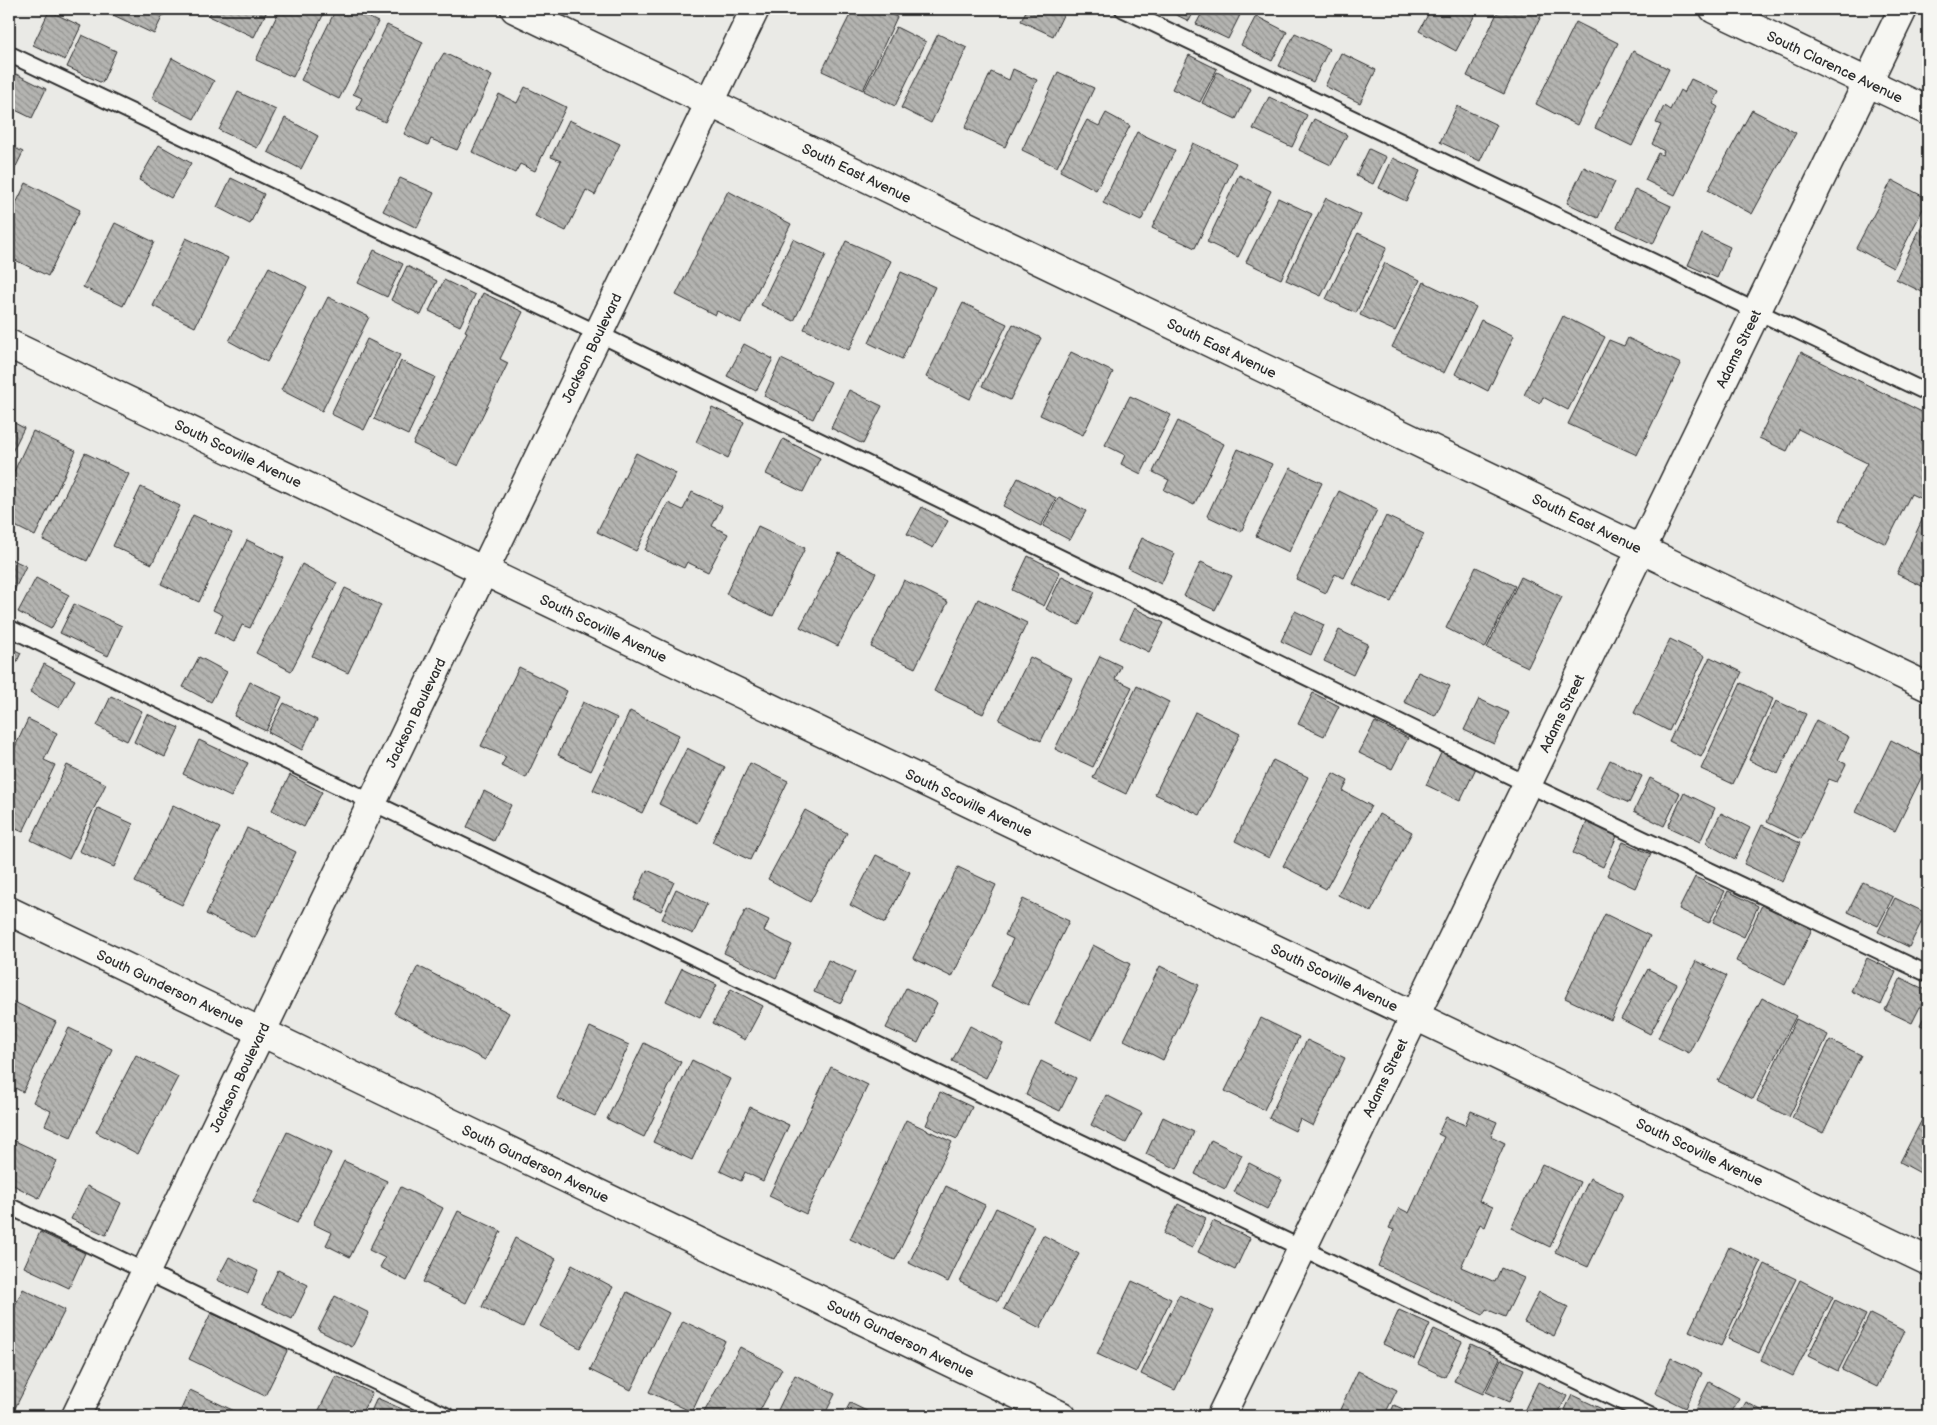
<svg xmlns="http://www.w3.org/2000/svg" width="1937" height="1425" viewBox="0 0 1937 1425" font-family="'Balsamiq Sans',sans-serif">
<defs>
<pattern id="building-back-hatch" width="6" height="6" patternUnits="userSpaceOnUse" patternTransform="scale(1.25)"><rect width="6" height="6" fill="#b4b4b1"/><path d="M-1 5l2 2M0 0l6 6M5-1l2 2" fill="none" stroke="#939390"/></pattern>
</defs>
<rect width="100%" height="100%" fill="#eaeae6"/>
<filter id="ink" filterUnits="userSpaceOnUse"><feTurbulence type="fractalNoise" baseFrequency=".02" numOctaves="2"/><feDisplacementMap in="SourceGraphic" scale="10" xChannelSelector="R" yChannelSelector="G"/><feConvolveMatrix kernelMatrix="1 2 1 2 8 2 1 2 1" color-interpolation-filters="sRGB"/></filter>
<g filter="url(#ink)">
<path fill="url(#building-back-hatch)" stroke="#2b2b2b" d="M113,9h53l-12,25 -43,-20z
M212,9h56l-14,28 -45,-21z
M280,9h46l-33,68 -37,-17z
M336,9h15l27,13 -39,77 -38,-19z
M853,9h26l18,8 -34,73 -41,-19z
M1027,9h39l-13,27 -32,-15z
M1164,9h31l-6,12z
M1204,9h39l-15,30 -32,-15z
M1431,9h47l-22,42 -37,-20z
M1499,9h33l10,5 -38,80 -37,-18z
M49,11l32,15 -16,34 -32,-15z
M1256,16l31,16 -15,29 -31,-16z
M1576,22l42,21 -41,82 -41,-21z
M387,25l36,17 -38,80 -28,-13 5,-11 -9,-4z
M896,27l30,15 -31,64 -31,-15z
M1295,33l34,16 -16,33 -34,-16z
M938,34l29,14 -36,75 -30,-15z
M82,35l34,16 -14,32 -35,-16z
M1633,51l36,18 -37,77 -37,-18z
M444,53l48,23 -35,74 -26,-11 -3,6 -24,-11 33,-70z
M1341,53l35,17 -16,33 -35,-17z
M1189,55l28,14 -17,33 -28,-13z
M172,58l42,23 -20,38 -42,-21z
M1013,69l24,11 -32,67 -40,-19 26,-56 18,8z
M1058,72l36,16 -37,79 -35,-17z
M1217,72l34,17 -15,30 -34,-16z
M16,74l30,15 -14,29 -23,-11v-17z
M1691,79l28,13 -6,12 5,3 -43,88 -30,-15 13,-27 4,2 2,-4 -12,-7 9,-19 -5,-2 8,-17 6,4 10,-20 4,3z
M525,87l41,20 -31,64 -15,-7 -5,9 -43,-21 27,-58 18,9z
M238,92l38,18 -19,38 -38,-18z
M1269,97l38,18 -15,32 -39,-18z
M1457,106l40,19 -17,36 -40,-19z
M1752,110l44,23 -44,81 -44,-24z
M1106,113l24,13 -34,64 -36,-19 27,-51 12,6z
M285,118l33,18 -17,33 -33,-17z
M1314,119l33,16 -16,30 -32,-15z
M569,120l51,24 -25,51 -9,-5 -20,41 -31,-15 26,-55 -10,-4z
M1137,132l38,18 -34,71 -38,-18z
M1193,143l43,20 -41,85 -43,-20z
M9,145l14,7 -14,29z
M159,145l32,18 -20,35 -32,-18z
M1369,149l17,8 -13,27 -17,-8z
M1393,158l27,13 -14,30 -27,-13z
M1584,167l31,15 -17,36 -31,-15z
M1239,175l32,16 -33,66 -31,-15z
M231,178l33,16 -14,30 -33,-17z
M400,178l34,15 -17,35 -34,-17z
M1892,180l36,19 -35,69 -37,-20z
M26,183l54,27 -32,66 -39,-19v-39z
M1635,189l36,17 -18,38 -36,-17z
M728,191l63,33 -50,99 -24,-12 -2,4 -39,-20z
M1278,198l34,16 -31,65 -35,-17z
M1326,198l35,17 -40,81 -35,-16z
M1928,212v83l-32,-16z
M115,223l39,19 -31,64 -40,-19z
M1358,233l29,14 -31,66 -30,-14z
M1702,234l28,13 -13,31 -29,-13z
M186,238l42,20 -33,69 -42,-21z
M793,239l33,16 -32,66 -33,-16z
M846,241l45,20 -42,89 -45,-21z
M374,250l29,14 -16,33 -29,-14z
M1385,263l35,17 -25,51 -35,-16z
M407,266l30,15 -16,34 -30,-15z
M269,267l38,20 -40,75 -38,-21z
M901,272l34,15 -33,72 -33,-16z
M444,280l31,15 -15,31 -31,-15z
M1424,282l52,25 -32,66 -52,-26z
M483,293l40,19 -23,47 8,4 -50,103 -45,-22 54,-112 -2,-1z
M328,297l41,20 -47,94 -41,-21z
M963,303l44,21 -37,75 -44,-22z
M1563,316l42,21 -37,73 -25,-13 -3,6 -16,-8z
M1481,320l33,16 -26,55 -33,-17z
M1013,324l28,14 -31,62 -28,-14z
M1628,338l53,26 -44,91 -69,-31 41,-84 15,6z
M367,339l33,16 -36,75 -33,-16z
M744,344l29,15 -17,32 -29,-15z
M1071,352l42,20 -30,63 -43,-20z
M1801,352l127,63v81l-2,5 -15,-7 -25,50 -47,-24 28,-57 -69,-34 -11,22 -28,-13z
M781,359l50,23 -18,37 -49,-23z
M401,361l34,16 -27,58 -34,-16z
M849,390l33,16 -19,38 -32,-16z
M1130,396l41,19 -30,59 -20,-10 4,-9 -20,-10z
M712,407l32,15 -16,36 -32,-16z
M9,420l15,8 -15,30z
M1178,421l46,23 -30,61 -30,-15 5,-10 -16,-8z
M33,431l43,20 -41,85 -26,-13v-41z
M783,439l37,19 -17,34 -37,-18z
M1238,449l34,15 -31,68 -34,-16z
M85,453l44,21 -42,87 -44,-21z
M636,453l40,20 -40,78 -39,-19z
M1290,468l32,15 -33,69 -33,-16z
M1018,478l38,20 -15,28 -38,-20z
M141,487l39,19 -28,58 -39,-18z
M1339,491l38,19 -33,68 -9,-4 -9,19 -30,-14z
M692,492l30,14 -10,20 16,8 -20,38 -21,-10 -3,6 -39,-18 23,-47 15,7z
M1059,497l27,14 -16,29 -27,-14z
M922,507l26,14 -15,27 -26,-14z
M1928,507v82l-31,-15z
M193,515l39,18 -33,69 -38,-18z
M1386,516l38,18 -33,68 -38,-18z
M758,526l47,22 -32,68 -47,-22z
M1142,538l33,16 -14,30 -33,-16z
M247,540l37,18 -34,70 -8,-3 -8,17 -19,-9 8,-18 -10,-5z
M839,553l37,20 -38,73 -38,-19z
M1028,556l32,16 -16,34 -32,-16z
M9,558l17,8 -17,35z
M1201,562l31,14 -17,34 -31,-14z
M302,564l35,19 -46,88 -35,-18z
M1476,567l39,19 -30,62 -39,-20z
M1062,576l33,16 -16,33 -33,-16z
M1521,577l41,20 -34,70 -41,-19z
M36,578l33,17 -18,34 -33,-17z
M904,580l44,22 -33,66 -44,-21z
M345,588l36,17 -33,68 -36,-17z
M978,599l49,24 -44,91 -49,-23z
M74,604l48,22 -14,30 -48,-23z
M1134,608l30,15 -15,29 -29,-14z
M1295,611l29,14 -13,30 -30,-14z
M1339,630l29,14 -15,31 -29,-14z
M1670,639l35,17 -36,75 -35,-18z
M9,647l12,6 -12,25z
M1100,656l21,10 -6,13 17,8 -39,80 -38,-18z
M199,657l28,15 -16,30 -28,-15z
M1030,657l42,21 -31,63 -42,-21z
M1710,657l32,15 -41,85 -32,-16z
M44,664l31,16 -16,28 -29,-16z
M519,667l48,24 -41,87 -25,-12 5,-9 -25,-11z
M1418,672l32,14 -15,30 -31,-14z
M250,682l32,15 -16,34 -32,-15z
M1741,683l32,16 -40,85 -32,-15z
M1137,686l32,16 -43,92 -33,-16z
M1313,693l26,13 -15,30 -26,-12z
M111,696l31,15 -15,30 -30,-15z
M1479,699l30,14 -15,31 -30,-14z
M1776,701l30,13 -28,60 -29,-14z
M583,702l34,16 -26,53 -33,-16z
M284,703l33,17 -15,30 -34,-18z
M630,711l49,24 -37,78 -49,-23z
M1195,712l45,22 -40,81 -45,-21z
M147,714l32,14 -14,29 -31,-15z
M28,719l29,14 -13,27 11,5 -32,67 -14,-6v-66z
M1816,720l33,17 -11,23 8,4 -9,18 -8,-3 -28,60 -34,-17z
M1375,722l33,16 -16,31 -33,-16z
M199,740l49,23 -17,34 -48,-23z
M1891,740l37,19v5l-33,67 -39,-19z
M687,748l38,19 -28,56 -38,-19z
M1442,751l34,17 -16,33 -34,-16z
M1273,760l35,17 -39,81 -34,-17z
M1610,760l32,16 -13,27 -33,-15z
M750,763l38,18 -38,79 -38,-18z
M67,765l39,19 -37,75 -38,-19z
M1333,773l15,8 -5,10 28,15 -45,83 -43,-23z
M290,775l32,17 -18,35 -32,-17z
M1650,778l30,15 -16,33 -30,-15z
M484,791l27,14 -17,36 -27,-14z
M1684,793l31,15 -15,34 -32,-15z
M173,805l47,23 -38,77 -47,-23z
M98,808l35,16 -19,43 -35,-16z
M805,810l42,23 -37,69 -42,-23z
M1721,813l29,15 -15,31 -29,-16z
M1379,814l33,18 -41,80 -33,-17z
M1587,822l30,14 -14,31 -30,-14z
M1762,825l38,18 -18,39 -38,-18z
M247,828l49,24 -41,86 -49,-24z
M1623,842l28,12 -16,34 -28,-13z
M876,855l34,17 -25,51 -35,-18z
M958,867l38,18 -44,92 -39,-19z
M647,870l27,12 -13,29 -27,-12z
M1695,877l30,14 -16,32 -30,-14z
M1863,882l30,15 -15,29 -30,-14z
M676,889l31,15 -14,30 -31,-15z
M1728,891l30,15 -14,31 -31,-15z
M1895,898l31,15 -17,34 -31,-15z
M1023,899l46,22 -41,84 -37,-19 22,-47 -8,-4z
M1762,905l50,24 -27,56 -49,-24z
M746,909l23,11 -5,11 28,14 -16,33 -52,-25z
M1605,914l45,22 -39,84 -46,-22z
M1093,945l37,19 -38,76 -37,-18z
M1867,958l29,14 -15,33 -30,-14z
M828,960l27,12 -14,31 -27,-11z
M1696,961l31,15 -38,77 -31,-15z
M418,966l91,47 -24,47 -91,-47z
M1160,966l39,19 -36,75 -39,-20z
M682,968l35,17 -17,33 -34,-17z
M1648,969l29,15 -27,50 -29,-15z
M1901,978l27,13 -16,32 -27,-13z
M906,988l31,15 -19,40 -32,-15z
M731,989l32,17 -18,34 -32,-17z
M1762,998l34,18 -43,83 -35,-18z
M12,1001l44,21 -33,70 -14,-7v-77z
M1928,1008v20l-8,-3z
M1261,1018l38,19 -35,73 -39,-19z
M1796,1019l32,16 -39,82 -32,-16z
M970,1026l33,17 -17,35 -34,-17z
M590,1027l39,18 -34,71 -38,-18z
M69,1028l43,21 -41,88 -26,-12 6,-14 -18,-9z
M1307,1040l38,18 -32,68 -13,-7 -5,12 -26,-13z
M1830,1040l31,15 -38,78 -31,-15z
M644,1043l37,19 -37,75 -37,-18z
M136,1055l42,22 -40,77 -42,-22z
M692,1060l38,19 -38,81 -39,-18z
M1041,1061l35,17 -16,33 -34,-16z
M831,1067l37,18 -62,129 -37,-18z
M940,1092l32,15 -15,32 -31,-14z
M1106,1095l36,18 -16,30 -35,-18z
M750,1107l39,18 -26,56 -18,-9 -4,9 -21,-10z
M1928,1108v69l-28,-15z
M1471,1111l26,11 -6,14 14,7 -26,58 14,6 -8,20 -5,-3 -19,43 34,15 6,-14 23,10 -19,39 -19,-8 -3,6 -105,-49 16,-36 -5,-2 10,-20 10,5 35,-76 -6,-3 8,-17 19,8z
M1163,1117l31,15 -17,37 -31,-15z
M906,1120l46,22 -57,118 -45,-21z
M287,1132l44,21 -34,70 -44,-21z
M9,1138l48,23 -18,37 -30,-15z
M1211,1140l31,15 -17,34 -30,-15z
M344,1161l43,20 -37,76 -24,-12 6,-12 -19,-9z
M1249,1163l33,17 -15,29 -33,-17z
M1542,1164l38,18 -30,65 -39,-19z
M1590,1178l33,16 -35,73 -33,-15z
M87,1186l34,17 -15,32 -35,-16z
M946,1186l39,19 -37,77 -39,-19z
M401,1187l42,21 -36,73 -27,-14 5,-9 -16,-8z
M1178,1204l28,14 -14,30 -29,-14z
M996,1208l38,18 -36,75 -38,-19z
M458,1211l43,20 -35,72 -43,-21z
M1213,1221l37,17 -15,32 -37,-18z
M40,1232l45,21 -16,35 -45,-21z
M1043,1235l36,19 -39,74 -36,-19z
M515,1238l41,21 -33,68 -41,-20z
M1729,1247l32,15 -40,84 -32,-15z
M229,1257l29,14 -10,23 -31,-14z
M1765,1264l31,15 -37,74 -31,-14z
M572,1265l41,22 -33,61 -40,-22z
M278,1270l30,15 -16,34 -30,-15z
M1800,1280l33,17 -40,79 -32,-16z
M1132,1281l39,18 -35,73 -39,-18z
M23,1289l42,21 -51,100 -5,-3v-89z
M627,1292l42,21 -38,77 -41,-20z
M1539,1292l29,15 -14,29 -30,-14z
M1179,1295l34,16 -38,79 -34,-16z
M335,1296l34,17 -17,34 -34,-17z
M1835,1300l31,15 -28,56 -30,-15z
M1399,1310l31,14 -16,35 -31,-15z
M211,1313l77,36 -23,47 -76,-37z
M1870,1314l34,17 -27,56 -35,-17z
M683,1321l42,20 -33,71 -43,-20z
M1434,1329l28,13 -17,35 -27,-13z
M1471,1344l29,14 -17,36 -29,-13z
M740,1347l42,22 -25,47h-55z
M1671,1358l31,15 -17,35 -30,-15z
M1501,1359l23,10 -15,33 -23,-10z
M1358,1371l39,19 -13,26h-47z
M795,1375l40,19 -11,22h-49z
M336,1376l36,17 -12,23h-32l-10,-4z
M1538,1382l29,14 -10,20h-26l-8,-3z
M1709,1382l30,16 -9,18h-34l-3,-2z
M190,1390l55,26h-67z
M1572,1395l30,14 -4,7h-36z
M377,1398l25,11 -3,7h-30z
M1746,1402l26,14h-34z
M850,1403l27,13h-34z
M1394,1405l24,11h-29z"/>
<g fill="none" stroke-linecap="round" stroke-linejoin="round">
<g stroke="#2b2b2b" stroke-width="19">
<path id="lane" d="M1123,9l805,384
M9,54l588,279 930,451 401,190
M9,628l1642,788
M9,1206l438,210"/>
</g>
<g stroke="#2b2b2b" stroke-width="31">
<g id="street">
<path id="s1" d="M515,9l1413,678"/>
<path id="s2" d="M1714,9l214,102"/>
<path id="s3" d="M9,344l1919,917"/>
<path id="s4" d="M9,911l1053,505"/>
<path id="s5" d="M1221,1416l682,-1407"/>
</g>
</g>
<g stroke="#2b2b2b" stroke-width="31">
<g id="secondary">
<path id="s6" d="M76,1416l679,-1407"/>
</g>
</g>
<use href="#lane" stroke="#f6f6f2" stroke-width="15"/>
<use href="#street" stroke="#f6f6f2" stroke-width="28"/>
<use href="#secondary" stroke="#f6f6f2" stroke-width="28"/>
</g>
</g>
<g text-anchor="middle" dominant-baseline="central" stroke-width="5" stroke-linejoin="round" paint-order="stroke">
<g font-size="14" fill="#2b2b2b" stroke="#f6f6f2">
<text stroke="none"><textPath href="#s2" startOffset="134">South Clarence Avenue</textPath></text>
<text stroke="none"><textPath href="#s1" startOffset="379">South East Avenue</textPath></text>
<text stroke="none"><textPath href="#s6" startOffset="1186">Jackson Boulevard</textPath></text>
<text stroke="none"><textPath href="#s1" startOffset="784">South East Avenue</textPath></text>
<text stroke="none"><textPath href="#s5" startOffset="1186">Adams Street</textPath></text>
<text stroke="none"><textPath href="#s3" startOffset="254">South Scoville Avenue</textPath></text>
<text stroke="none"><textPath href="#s1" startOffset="1189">South East Avenue</textPath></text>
<text stroke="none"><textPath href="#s3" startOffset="659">South Scoville Avenue</textPath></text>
<text stroke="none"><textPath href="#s6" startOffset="781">Jackson Boulevard</textPath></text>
<text stroke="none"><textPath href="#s5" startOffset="781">Adams Street</textPath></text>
<text stroke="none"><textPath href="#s3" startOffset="1064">South Scoville Avenue</textPath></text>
<text stroke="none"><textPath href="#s3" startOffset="1469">South Scoville Avenue</textPath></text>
<text stroke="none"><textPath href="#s4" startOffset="179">South Gunderson Avenue</textPath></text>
<text stroke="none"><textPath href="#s6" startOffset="376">Jackson Boulevard</textPath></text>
<text stroke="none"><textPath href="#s5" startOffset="376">Adams Street</textPath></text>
<text stroke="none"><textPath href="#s3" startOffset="1874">South Scoville Avenue</textPath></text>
<text stroke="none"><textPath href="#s4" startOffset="584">South Gunderson Avenue</textPath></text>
<text stroke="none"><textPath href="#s4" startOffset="989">South Gunderson Avenue</textPath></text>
</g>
</g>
<rect width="1937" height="1425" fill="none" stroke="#f6f6f2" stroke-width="30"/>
<rect x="15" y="15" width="1907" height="1395" fill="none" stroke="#2b2b2b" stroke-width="2" filter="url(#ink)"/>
</svg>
